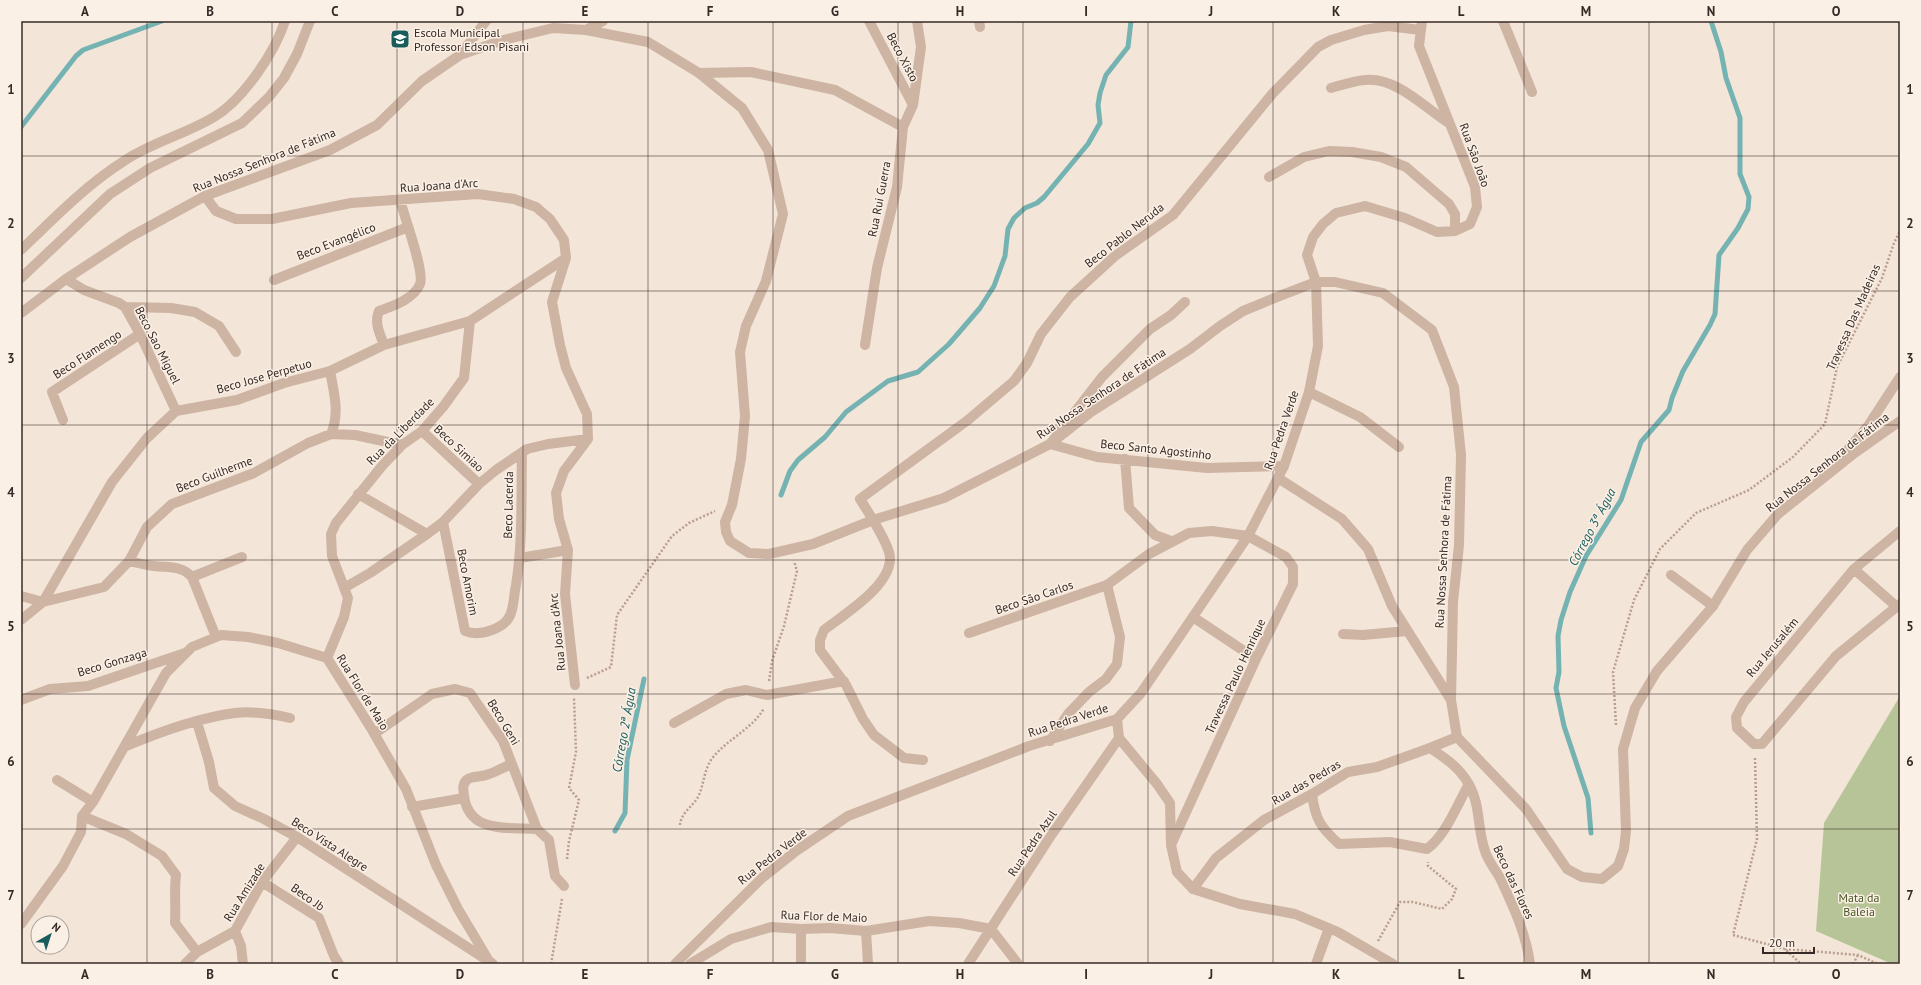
<svg xmlns="http://www.w3.org/2000/svg" width="1921" height="985" viewBox="0 0 1921 985" font-family="'PT Sans',sans-serif">
<rect width="100%" height="100%" fill="#f4e5d9"/>
<path fill="#b7c497" d="M1900,696v268h-8l-76,-33 8,-108z"/>
<g fill="none" stroke-linecap="round" stroke-linejoin="round">
<path stroke="#75b3b2" stroke-width="5" d="M21,127l55,-71 7,-6 79,-29
M781,495l9,-24 8,-11 27,-23 21,-25 42,-31 30,-9 31,-28 31,-36 14,-22 11,-30 3,-27 6,-11 11,-10 12,-5 7,-6 44,-53 12,-21 -2,-18 2,-12 6,-18 22,-28 3,-26
M615,831l10,-18 2,-53 17,-81
M1591,833l-3,-35 -24,-72 -8,-38 3,-16 -1,-36 3,-16 9,-28 16,-36 35,-56 20,-58 28,-32 3,-12 11,-27 27,-46 5,-11 4,-59 19,-27 10,-19 1,-12 -9,-23v-56l-14,-40 -5,-26 -10,-31"/>
<path stroke="#b99e8e" stroke-width="2.5" stroke-dasharray="2 2" stroke-linecap="butt" d="M587,678l24,-11 6,-52 55,-79 17,-13 26,-12
M769,681l3,-20 12,-35 13,-55 -3,-10
M1616,725l-3,-53 21,-72 26,-51 36,-36 53,-23 44,-33 32,-33 12,-57 45,-89 12,-35 6,-12
M1755,758l2,81 -24,96 52,14 16,15
M680,825c1,-13 14,-19 19,-30 5,-12 5,-24 12,-35 14,-20 42,-31 53,-52
M567,859l2,-18 10,-41 -10,-12 7,-36 -2,-54
M1378,941l22,-39h13l29,7 10,-10 4,-10 -28,-23v-4
M1785,949l73,6 20,9
M551,964l11,-65
M1853,964l5,-9"/>
<path stroke="#cdb4a3" stroke-width="10" d="M869,21l44,84
M979,21l1,6
M586,30l17,-9
M460,55l26,-34
M699,73l52,-1 84,18 68,37 -6,60 -20,81 -12,77
M903,127l10,-22 8,-58 -4,-26
M205,196l11,15 20,8h36l79,-16 127,-9 36,5 22,8 14,12 14,21 2,18 -14,44 8,43 6,23 21,46 1,25 -24,32 -8,22 3,26 9,31 -3,44 10,91
M66,279l18,11 35,13 6,4 15,27 36,77
M274,280l134,-53
M1185,302l-14,13 -21,14 -48,48 -52,67 47,13 110,11 77,-2
M125,307l46,1 24,4 24,14 17,26
M384,345c-4,-11 -10,-22 -5,-34 14,-5 35,-12 41,-27 5,-12 -16,-68 -20,-84
M330,371c4,22 10,42 1,63
M1309,392l51,25 39,30
M63,420l-11,-28 88,-58
M422,431l57,53
M1125,459l4,49 26,27 16,6
M1278,478l64,41 26,30 24,57 59,94
M358,494l69,40
M443,522l22,109c14,6 41,-2 46,-18 3,-9 3,-19 5,-28 7,-43 5,-88 6,-132
M520,558l48,-8
M129,561c8,2 16,4 25,5 14,2 27,-1 38,11l24,60
M1671,575l42,31
M192,577l50,-20
M344,588l26,-15 57,-39 16,-12 36,-38 17,-14 31,-21 21,-5 40,-5
M21,596l22,6 61,-15 25,-26 18,-34 25,-23 82,-31 54,-30 23,-9 24,1 47,10
M1193,617l63,42
M21,620l22,-18 69,-120 35,-44 29,-27 61,-11 47,-17 46,-12 54,-26 86,-24
M969,633l138,-48 42,-31 40,-21 23,-2 36,5 38,21 7,10v17l-37,75 -85,186
M327,658l17,-41 4,-19 -16,-42 -1,-22 5,-11 46,-57 20,-21 20,-14 21,-24 21,-29 6,-57 96,-63
M21,700l29,-11 38,-3 97,-33
M197,722l12,40 5,26 21,18 29,13 33,18 190,123
M374,734l58,-40 23,-5 15,4 33,48 34,88 12,11 6,36 9,10
M124,747c35,-15 73,-29 111,-34 18,-2 38,1 55,5
M512,764c-9,3 -17,9 -26,11 -5,2 -13,1 -18,4 -6,4 -5,10 -4,17 5,38 44,31 73,33
M57,780l36,22
M412,807l52,-9
M82,816l44,18 36,22 14,19c-2,16 0,31 -1,48l22,29
M262,882l57,36 15,38 5,8
M1193,889l23,-31 48,-38 48,-26 36,-22 29,-5 53,-19 27,-11
M21,924l42,-58 18,-34 1,-16 11,-14 73,-129 26,-26 29,-12 27,2 30,6 49,15 44,70 35,61 30,76 22,44 31,52 4,3
M801,929v32
M235,931l6,15 2,18
M866,931l2,33
M185,964l12,-12 38,-21 27,-49 35,-45"/>
<path stroke="#cdb4a3" stroke-width="10" d="M1503,21l29,71
M1331,88c11,-3 22,-7 34,-8 30,-4 60,28 84,43
M1269,177l35,-20 25,-6 23,1 29,5 25,10 43,37 6,10v17
M1833,467l35,-41 32,-49
M1900,531l-46,38 -110,133 -8,15 1,11 17,16h8l74,-88 64,-52
M1854,569l43,38
M1343,634l20,1 44,-4
M1117,719l2,19 38,46 13,19 1,42 6,27 16,17 47,15 55,10 43,18 55,32
M674,723l52,-29 20,-4 21,5 77,-14
M1050,741l18,-27 21,-22 17,-13 11,-15 3,-27 -13,-52
M1430,748c15,10 29,19 38,35 13,21 9,46 17,68 3,10 10,18 15,27 13,28 26,55 30,86
M923,760l-19,-2 -30,-23 -11,-16 -17,-34 -26,-35v-10l4,-10c19,-15 74,-48 65,-78 -6,-18 -19,-37 -29,-53l108,-79 46,-39 13,-18 14,-29 29,-37 45,-41 58,-41 100,-122 45,-46 13,-7 33,-10 24,-4 32,4
M1312,794c3,25 9,34 27,50l51,-2 37,7c19,-14 30,-44 42,-65
M675,964l87,-86 34,-27 52,-35 181,-70 88,-27 24,-26 107,-157 36,-70 25,-74 9,-46 -2,-64 -9,-27 6,-18 10,-13 13,-11 29,-7 40,12 32,14 18,-1 15,-7 7,-17 -2,-20 -56,-141 3,-25
M690,964l41,-25 40,-12 30,2 29,-1 36,3 63,-10 30,2 32,6 27,35
M968,964l82,-127 69,-99
M1316,964l13,-36"/>
<path stroke="#cdb4a3" stroke-width="10" d="M21,250c32,-31 65,-65 103,-89 26,-18 62,-27 90,-44 29,-17 61,-65 71,-96
M21,278l89,-84 40,-26 92,-45 27,-26 15,-19 13,-24 13,-33
M21,313l45,-34 64,-42 75,-41 125,-46 47,-25 45,-44 38,-26 43,-15 50,-12 33,2 62,12 51,31 43,35 26,42 15,64 -17,67 -20,45 -6,26 5,64 -4,43 -9,46 -7,17 1,10 4,9 19,12 20,1 44,-10 60,-24 71,-22 106,-54 41,-32 99,-63 30,-23 23,-15 39,-16 34,-13h19l48,11 49,37 22,57 7,68 -2,90 -6,57 -2,98 6,37 69,72 41,60 15,8 20,2 16,-13 6,-17 2,-18 -3,-82 12,-41 22,-37 56,-65 34,-56 31,-36 74,-59 48,-34"/>
</g>
<path fill="none" stroke="#372a26" stroke-width="1" stroke-opacity="0.55" d="M147,21v943M272,21v943M397,21v943M523,21v943M648,21v943M773,21v943M898,21v943M1023,21v943M1148,21v943M1273,21v943M1398,21v943M1524,21v943M1649,21v943M1774,21v943M21,156h1879M21,291h1879M21,425h1879M21,560h1879M21,694h1879M21,829h1879"/>
<defs>
<g id="school-square" transform="scale(1)"><rect x="-9" y="-9" width="18" height="18" rx="4" fill="#185c5c" stroke="#fbf0e5"/><path d="M0-5L7-2L0 1L-7-2ZM-4 1L0 2.5L4 1V4Q0 6-4 4Z" fill="#fff"/></g>
</defs>
<g fill-rule="evenodd">
<use href="#school-square" x="400" y="39"/>
</g>
<g text-anchor="middle" dominant-baseline="central" stroke-width="3" stroke-linejoin="round" paint-order="stroke">
<g font-size="12" fill="#372a26" stroke="#fbf0e5" text-anchor="start">
<text x="414" y="32">Escola Municipal<tspan x="414" dy="14">Professor Edson Pisani</tspan></text>
</g>
<g font-size="12" fill="#372a26" stroke="#fbf0e5">
<text transform="translate(903 57) rotate(62)">Beco Xisto</text>
<text transform="translate(1475 155) rotate(70)">Rua São João</text>
<text transform="translate(264 160) rotate(-22)">Rua Nossa Senhora de Fátima</text>
<text transform="translate(439 185) rotate(-4)">Rua Joana d'Arc</text>
<text transform="translate(879 199) rotate(-79)">Rua Rui Guerra</text>
<text transform="translate(1124 235) rotate(-38)">Beco Pablo Neruda</text>
<text transform="translate(336 241) rotate(-21)">Beco Evangélico</text>
<text transform="translate(1853 317) rotate(-66)">Travessa Das Madeiras</text>
<text transform="translate(158 345) rotate(63)">Beco Sao Miguel</text>
<text transform="translate(87 354) rotate(-33)">Beco Flamengo</text>
<text transform="translate(264 376) rotate(-16)">Beco Jose Perpetuo</text>
<text transform="translate(1101 393) rotate(-34)">Rua Nossa Senhora de Fátima</text>
<text transform="translate(1281 430) rotate(-71)">Rua Pedra Verde</text>
<text transform="translate(400 431) rotate(-45)">Rua da Liberdade</text>
<text transform="translate(459 448) rotate(43)">Beco Simiao</text>
<text transform="translate(1156 449) rotate(6)">Beco Santo Agostinho</text>
<text transform="translate(1827 462) rotate(-38)">Rua Nossa Senhora de Fátima</text>
<text transform="translate(214 474) rotate(-21)">Beco Guilherme</text>
<text transform="translate(508 505) rotate(-89)">Beco Lacerda</text>
<text transform="translate(1443 552) rotate(-87)">Rua Nossa Senhora de Fátima</text>
<text transform="translate(468 582) rotate(79)">Beco Amorim</text>
<text transform="translate(1034 597) rotate(-19)">Beco São Carlos</text>
<text transform="translate(557 632) rotate(-96)">Rua Joana d'Arc</text>
<text transform="translate(1772 647) rotate(-50)">Rua Jerusalém</text>
<text transform="translate(112 662) rotate(-17)">Beco Gonzaga</text>
<text transform="translate(1235 676) rotate(-65)">Travessa Paulo Henrique</text>
<text transform="translate(363 692) rotate(58)">Rua Flor de Maio</text>
<text transform="translate(1068 720) rotate(-18)">Rua Pedra Verde</text>
<text transform="translate(504 722) rotate(59)">Beco Geni</text>
<text transform="translate(1306 782) rotate(-30)">Rua das Pedras</text>
<text transform="translate(1032 843) rotate(-56)">Rua Pedra Azul</text>
<text transform="translate(330 844) rotate(33)">Beco Vista Alegre</text>
<text transform="translate(772 856) rotate(-38)">Rua Pedra Verde</text>
<text transform="translate(1514 882) rotate(65)">Beco das Flores</text>
<text transform="translate(244 892) rotate(-58)">Rua Amizade</text>
<text transform="translate(308 897) rotate(35)">Beco Jb</text>
<text transform="translate(824 916) rotate(2)">Rua Flor de Maio</text>
</g>
<g font-size="12" fill="#495827" stroke="#fbf0e5">
<text x="1859" y="897">Mata da<tspan x="1859" dy="14">Baleia</tspan></text>
</g>
<g font-size="13" font-style="italic" fill="#185c5c" stroke="#fbf0e5">
<text transform="translate(1592 527) rotate(-62)">Córrego 3ª Água</text>
<text transform="translate(624 730) rotate(-80)">Córrego 2ª Água</text>
</g>
</g>
<rect width="1921" height="985" fill="none" stroke="#fbf0e5" stroke-width="44"/>
<g transform="translate(50 935) rotate(39)"><circle r="19" fill="#fbf0e5" stroke="#ada199"/>
<path d="M0-3L7 15L0 10L-7 15Z" fill="#185c5c"/>
<text y="-6" font-size="11" font-weight="bold" text-anchor="middle" fill="#372a26">N</text>
</g>
<path d="M1763 947v6h51v-6" fill="none" stroke="#372a26" stroke-width="2"/>
<text x="1769" y="947" font-size="12" fill="#372a26" stroke="#fbf0e5" stroke-width="3" paint-order="stroke">20 m</text>
<rect x="22" y="22" width="1877" height="941" fill="none" stroke="#372a26" stroke-width="1.5"/>
<g font-size="13" text-anchor="middle" font-weight="bold" fill="#372a26">
<text x="85" y="16">A</text>
<text x="210" y="16">B</text>
<text x="335" y="16">C</text>
<text x="460" y="16">D</text>
<text x="585" y="16">E</text>
<text x="710" y="16">F</text>
<text x="835" y="16">G</text>
<text x="960" y="16">H</text>
<text x="1086" y="16">I</text>
<text x="1211" y="16">J</text>
<text x="1336" y="16">K</text>
<text x="1461" y="16">L</text>
<text x="1586" y="16">M</text>
<text x="1711" y="16">N</text>
<text x="1836" y="16">O</text>
<text x="11" y="94">1</text>
<text x="1910" y="94">1</text>
<text x="11" y="228">2</text>
<text x="1910" y="228">2</text>
<text x="11" y="363">3</text>
<text x="1910" y="363">3</text>
<text x="11" y="497">4</text>
<text x="1910" y="497">4</text>
<text x="11" y="631">5</text>
<text x="1910" y="631">5</text>
<text x="11" y="766">6</text>
<text x="1910" y="766">6</text>
<text x="11" y="900">7</text>
<text x="1910" y="900">7</text>
<text x="85" y="979">A</text>
<text x="210" y="979">B</text>
<text x="335" y="979">C</text>
<text x="460" y="979">D</text>
<text x="585" y="979">E</text>
<text x="710" y="979">F</text>
<text x="835" y="979">G</text>
<text x="960" y="979">H</text>
<text x="1086" y="979">I</text>
<text x="1211" y="979">J</text>
<text x="1336" y="979">K</text>
<text x="1461" y="979">L</text>
<text x="1586" y="979">M</text>
<text x="1711" y="979">N</text>
<text x="1836" y="979">O</text>
</g>
</svg>
